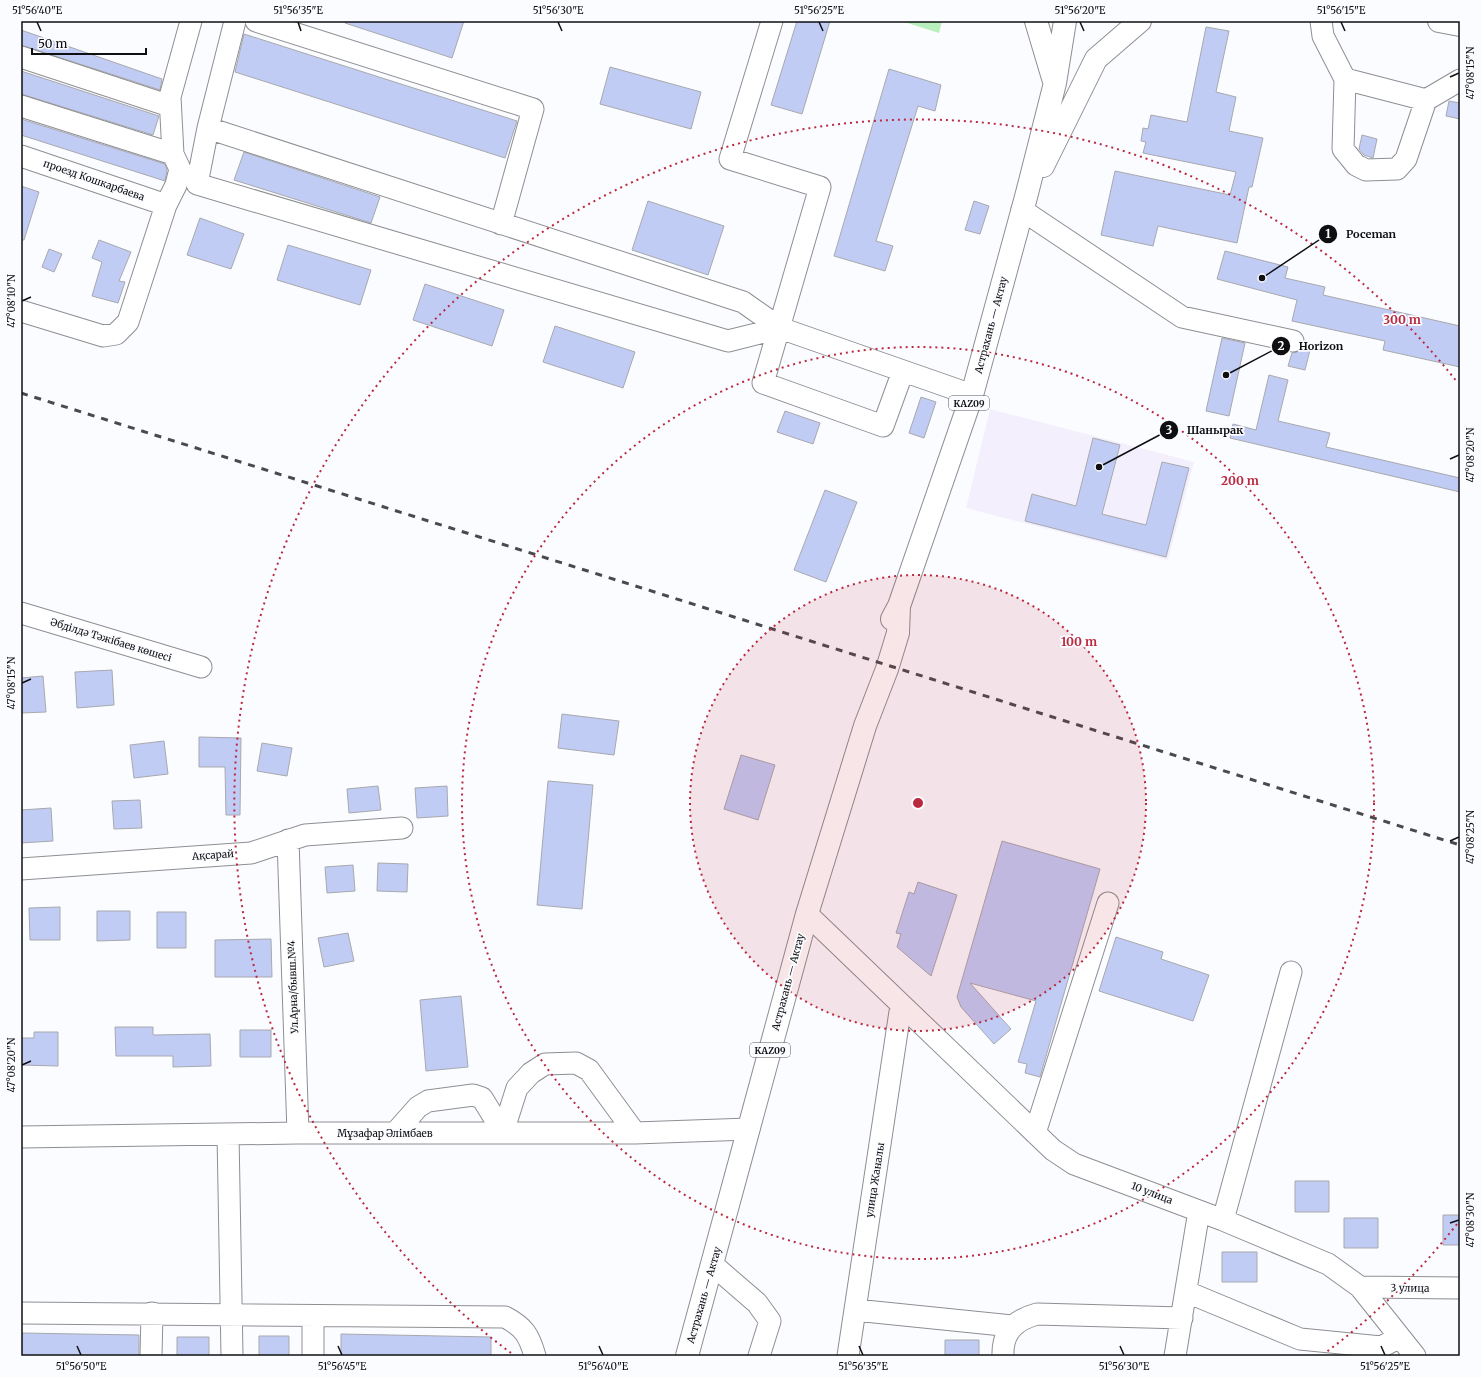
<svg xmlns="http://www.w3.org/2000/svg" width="1481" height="1377" viewBox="0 0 1481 1377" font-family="Merriweather,serif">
<rect width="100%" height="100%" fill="#fbfcff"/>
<path fill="#f4effc" d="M990,409l204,53 -26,98 -202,-52z"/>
<path fill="#b8f0bd" d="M901,21h41l-3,12z"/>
<path fill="#c1ccf5" stroke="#a8a9ad" d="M345,21h119l-12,37 -107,-35z
M797,21h33l-28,93 -31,-9z
M1206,27l23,4 -13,61 20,5 -7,34 34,7 -11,49h-3l-12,56 -79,-17 -5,20 -52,-11 14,-64 115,24 6,-23 -93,-19 3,-11 -5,-1 2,-13 5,1 3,-14 36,7z
M21,30l141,49 -2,11 -139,-45z
M244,34l273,87 -12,37 -270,-86z
M610,67l91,25 -10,37 -91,-25z
M889,69l52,16 -6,26 -17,-5 -42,135 17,5 -8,25 -51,-15z
M21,71l138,45 -6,19 -132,-41z
M1449,101l11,2v16l-14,-3z
M21,119l144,45 2,6 -2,11 -144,-46z
M1362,135l15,4 -4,19 -9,-3 -5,-6z
M244,152l136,45 -9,26 -137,-43z
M21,186l18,6 -15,48h-3z
M648,201l76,25 -16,49 -76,-25z
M974,201l15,5 -9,28 -15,-4z
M200,218l44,16 -13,35 -44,-14z
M99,240l32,12 -12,29 6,1 -7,21 -26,-7 10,-34 -10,-4z
M288,245l83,25 -11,35 -83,-25z
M49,249l13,5 -8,18 -12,-5z
M1225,251l63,16 -3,11 40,9 -2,8 137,31v41l-77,-17 2,-9 -93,-20 5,-21 -80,-21z
M425,284l79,26 -12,36 -79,-26z
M555,326l80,26 -12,36 -80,-26z
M1222,338l23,5 -16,73 -23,-5z
M1302,348l8,2 -5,20 -17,-4 4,-13 5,-1z
M1269,375l19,5 -10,41 52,12 -4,14 134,31v14l-230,-54 3,-14 23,6z
M921,397l15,5 -12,36 -15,-5z
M785,411l35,12 -7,21 -36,-12z
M1093,438l27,7 -18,69 44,11 16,-63 27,6 -23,89 -141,-36 7,-27 44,12z
M825,490l32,12 -31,80 -32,-12z
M112,670l2,35 -37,3 -2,-36z
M43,676l3,36 -25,1v-35z
M562,714l57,7 -5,34 -56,-7z
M199,737l42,1 -1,77h-14l-1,-48h-26z
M164,741l4,33 -34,4 -4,-33z
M262,743l30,5 -5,28 -30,-5z
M741,755l34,10 -17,55 -34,-11z
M548,781l45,4 -11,124 -45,-4z
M378,786l3,24 -32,3 -2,-24z
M447,786l1,30 -31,2 -2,-30z
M140,800l2,28 -28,1 -2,-28z
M51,808l2,33 -32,2v-33z
M1002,841l98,28 -60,208 -15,-4 2,-9 -9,-2 18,-61 -66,-18 41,46 -17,15 -33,-37 -4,-10z
M378,863l30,1 -1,28 -30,-1z
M353,865l2,26 -28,2 -2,-26z
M918,882l39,13 -26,81 -34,-29 4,-13 -5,-1 13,-41 5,2z
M60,907v33h-30l-1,-32z
M97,911h33v29l-33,1z
M157,912h29v36h-29z
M348,933l6,28 -30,6 -6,-29z
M1116,937l47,15 -2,7 48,16 -16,46 -94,-30z
M271,939l1,38h-57v-37z
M461,996l7,71 -42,4 -6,-71z
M115,1027h38v8l57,-1 1,32 -38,1v-11h-57z
M240,1030h31v27h-31z
M34,1032h24v34l-37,-1v-27h13z
M1295,1181h34v31h-34z
M1443,1215h17v30h-17z
M1344,1218h34v30h-34z
M1222,1252h35v30h-35z
M21,1333l118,2v21h-118z
M341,1334l150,3v19h-150z
M259,1336h30v20h-30z
M177,1337h32v19h-32z
M945,1340h34v16h-34z"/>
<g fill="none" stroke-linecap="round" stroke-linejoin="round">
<g stroke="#8e8f93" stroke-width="23">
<path id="minor" d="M235,21l-27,107 -11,56 531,157 52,-13
M256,21l277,88 -32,115
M772,21l-42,138 90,28 -57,196 120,43 20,-55
M1321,21l2,15 22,43 81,21 34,-20
M21,57l149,49
M1345,79l-2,70 13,16 10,5 31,-1 9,-10 20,-59
M21,106l152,48
M208,128l535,174 37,26 192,67
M21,156l145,49
M1022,210l160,107 111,24
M21,311l82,25 13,-2 12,-12 38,-117 10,-20 4,-16 -7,-15 -3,-57 21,-76
M21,613l180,54
M288,840l10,293
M21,869l230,-16 54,-18 97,-7
M807,914l246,236 21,14 149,56 105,44 32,23 55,69
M503,1132l14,-44 14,-15 14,-9 31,-1 13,7 46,63
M395,1133l23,-26 10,-6 45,-6 9,3 21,34
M1035,1133l73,-230
M228,1134l4,222
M21,1137l277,-4h337l114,-4
M1223,1220l68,-248
M713,1265l44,38 13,18 -11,35
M1360,1287l100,1
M1187,1292l113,47 81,8 19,-10
M855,1310l157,16
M21,1313l484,4c19,10 24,18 30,39
M313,1316v40
M151,1356l1,-43
M848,1356l53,-351
M1003,1356c-1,-24 12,-36 34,-42l145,4
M1175,1356l24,-145"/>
</g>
<g stroke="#8e8f93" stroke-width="24">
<path id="highway" d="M1036,21l17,57
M1439,21l21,4
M1043,166l53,-107 44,-38
M892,619l7,-13 73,-211 54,-198 29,-114 10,-62
M687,1356l120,-442 58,-188 22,-57 11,-36 1,-27"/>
</g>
<use href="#minor" stroke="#fff" stroke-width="21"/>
<use href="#highway" stroke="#fff" stroke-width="22"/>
<path stroke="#4a4a4c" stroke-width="3" stroke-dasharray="7 7" stroke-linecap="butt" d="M21,393l1439,452"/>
</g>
<path fill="none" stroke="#0f0f11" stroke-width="1.5" d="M37,22l4,9M298,22l3,9M558,22l4,9M819,22l4,9M1080,22l4,9M1341,22l4,9M1450,77l9,-4M22,301l9,-4M1450,459l9,-4M22,683l9,-4M1450,841l9,-4M22,1065l9,-4M1450,1223l9,-3M77,1346l4,9M338,1346l4,9M599,1346l4,9M859,1346l4,9M1120,1346l4,9M1381,1346l4,9"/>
<circle cx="918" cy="803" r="228" fill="#ba293e" fill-opacity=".12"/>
<g fill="none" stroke="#ba293e" stroke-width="2" stroke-dasharray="2 4">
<circle cx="918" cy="803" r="228"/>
<circle cx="918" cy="803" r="456"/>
<path d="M1457 1224A684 684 0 0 1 1325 1353M511 1353A684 684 0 1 1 1457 382"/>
</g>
<g text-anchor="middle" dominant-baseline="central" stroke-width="3.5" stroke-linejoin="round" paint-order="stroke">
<g fill="#fbfcff" stroke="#565658" stroke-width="1">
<rect x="949" y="396" width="40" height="14" rx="3"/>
<rect x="750" y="1043" width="40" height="14" rx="3"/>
</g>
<g font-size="9" font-weight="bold" fill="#0f0f11">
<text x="969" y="403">KAZ09</text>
<text x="770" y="1050">KAZ09</text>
</g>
<g font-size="10" fill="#0f0f11" stroke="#fbfcff">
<text transform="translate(94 180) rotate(19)">проезд Кошкарбаева</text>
<text transform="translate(991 325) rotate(-75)">Астрахань — Актау</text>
<text transform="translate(111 640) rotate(17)">Әбділдә Тәжібаев көшесі</text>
<text transform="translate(213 855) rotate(-4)">Ақсарай</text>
<text transform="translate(788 982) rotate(-75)">Астрахань — Актау</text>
<text transform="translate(293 987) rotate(-92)">Ул.Арна/бывш.№4</text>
<text x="385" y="1133">Мұзафар Әлімбаев</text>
<text transform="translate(875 1180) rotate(-81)">улица Жаналы</text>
<text transform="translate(1152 1193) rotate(21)">10 улица</text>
<text transform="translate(1410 1288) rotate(1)">3 улица</text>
<text transform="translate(704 1295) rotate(-74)">Астрахань — Актау</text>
</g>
</g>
<circle cx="918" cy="803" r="6" fill="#ba293e" stroke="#fbfcff" stroke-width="2"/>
<g font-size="12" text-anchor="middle" font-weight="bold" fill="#ba293e" stroke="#fbfcff" stroke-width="3.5" stroke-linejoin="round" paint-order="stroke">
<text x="1402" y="324">300 m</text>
<text x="1240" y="485">200 m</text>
<text x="1079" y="646">100 m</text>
</g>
<path fill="none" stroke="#0f0f11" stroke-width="1.5" d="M1262 278L1328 234M1226 375L1281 346M1099 467L1169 430"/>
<g fill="#0f0f11" stroke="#fbfcff" stroke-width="1.5">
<circle cx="1262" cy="278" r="4"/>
<circle cx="1226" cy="375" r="4"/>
<circle cx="1099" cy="467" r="4"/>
<circle cx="1328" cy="234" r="10"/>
<circle cx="1281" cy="346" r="10"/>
<circle cx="1169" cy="430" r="10"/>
</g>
<g font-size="12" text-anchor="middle" font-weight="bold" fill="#fff">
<text x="1328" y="238">1</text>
<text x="1281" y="350">2</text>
<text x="1169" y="434">3</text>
</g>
<g font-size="11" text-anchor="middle" font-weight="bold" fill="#0f0f11" stroke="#fbfcff" stroke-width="3.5" stroke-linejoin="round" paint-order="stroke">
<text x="1371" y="238">Poceman</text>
<text x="1321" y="350">Horizon</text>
<text x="1215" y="434">Шанырак</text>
</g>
<rect width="1481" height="1377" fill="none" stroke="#fbfcff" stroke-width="44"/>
<path d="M32 48v6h114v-6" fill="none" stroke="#0f0f11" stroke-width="2"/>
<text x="38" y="48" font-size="12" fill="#0f0f11" stroke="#fbfcff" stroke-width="3" paint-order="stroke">50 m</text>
<rect x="22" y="22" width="1437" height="1333" fill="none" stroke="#0f0f11" stroke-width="1.5"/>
<g font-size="10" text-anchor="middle" fill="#0f0f11">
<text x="37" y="14">51°56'40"E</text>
<text x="298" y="14">51°56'35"E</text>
<text x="558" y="14">51°56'30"E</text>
<text x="819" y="14">51°56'25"E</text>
<text x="1080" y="14">51°56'20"E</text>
<text x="1341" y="14">51°56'15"E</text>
<text transform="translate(1470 73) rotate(-90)" y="4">47°08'15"N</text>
<text transform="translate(11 301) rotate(-90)" y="4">47°08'10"N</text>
<text transform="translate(1470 455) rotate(-90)" y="4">47°08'20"N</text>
<text transform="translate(11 683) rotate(-90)" y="4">47°08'15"N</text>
<text transform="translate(1470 837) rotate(-90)" y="4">47°08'25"N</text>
<text transform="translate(11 1065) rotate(-90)" y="4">47°08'20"N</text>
<text transform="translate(1470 1220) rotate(-90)" y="4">47°08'30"N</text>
<text x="81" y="1370">51°56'50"E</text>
<text x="342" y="1370">51°56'45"E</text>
<text x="603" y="1370">51°56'40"E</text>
<text x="863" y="1370">51°56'35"E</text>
<text x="1124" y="1370">51°56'30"E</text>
<text x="1385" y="1370">51°56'25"E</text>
</g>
</svg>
